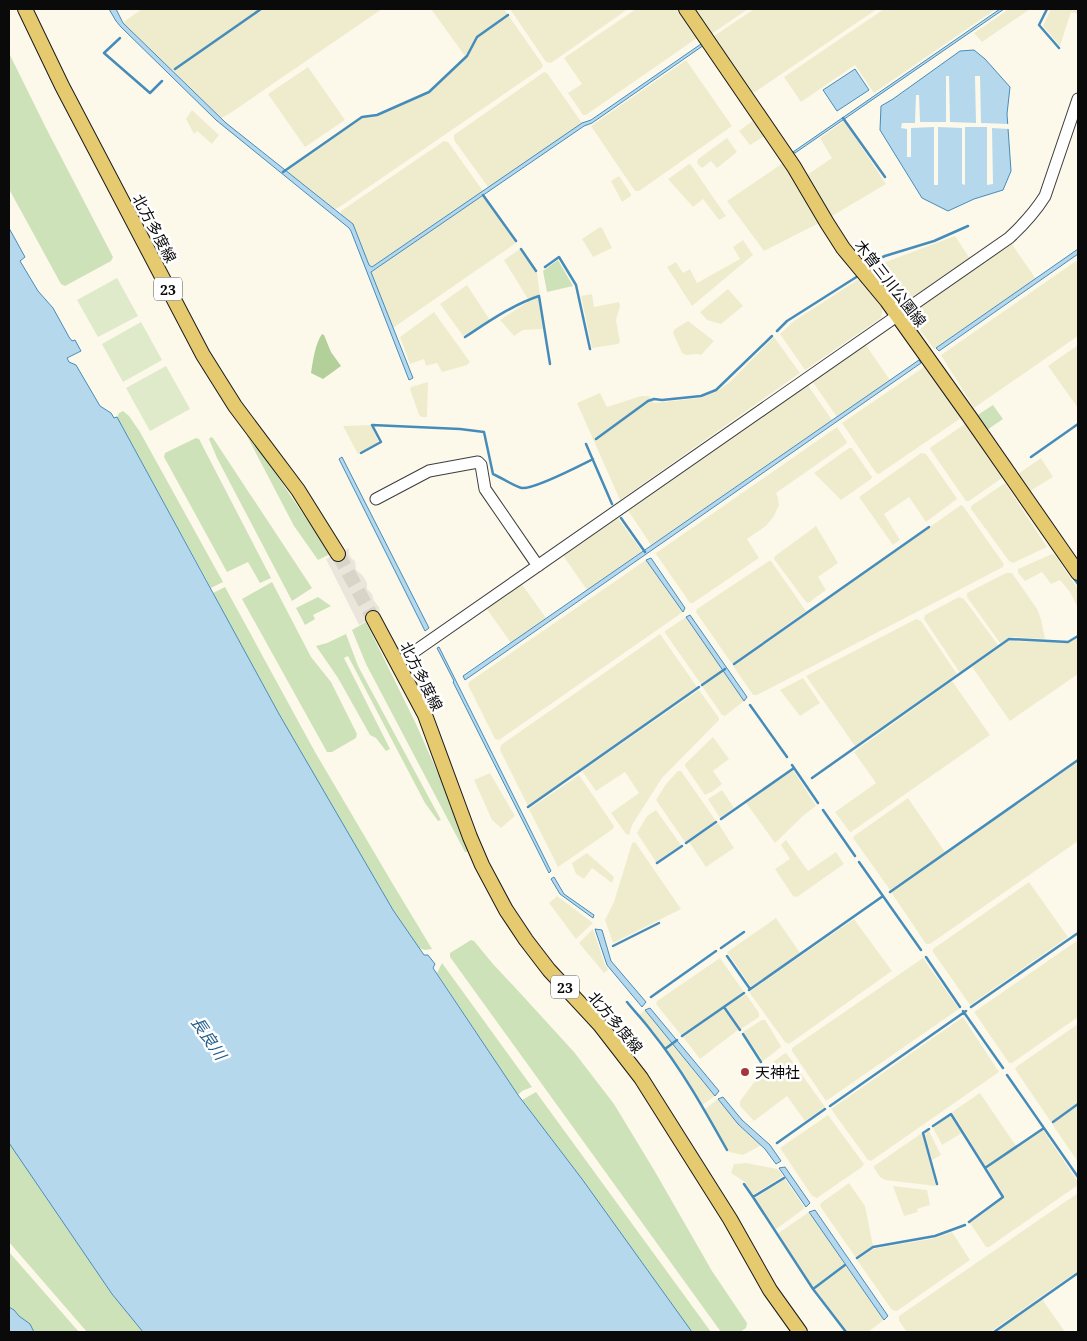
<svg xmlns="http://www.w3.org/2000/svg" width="1087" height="1341" viewBox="0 0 1087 1341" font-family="'Noto Serif','Noto Sans JP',serif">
<rect width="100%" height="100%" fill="#fcf9ea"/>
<path fill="#efecce" d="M142,9h240l-153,105 -8,4 -98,-95 2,-2z
M431,9h73l39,56 -1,3 -201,138 -6,3 -48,-38 77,-54 13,-1 52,-23 36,-37z
M510,9h118l-77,54 -5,-1z
M636,9h45l18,25 -2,4 -111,77h-3l-15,-22 14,-9 -18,-26z
M692,9h56l-38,26z
M754,9h123l-122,83h-5l-36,-53v-3z
M884,9h112l-122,84 -19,-28 -54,37 -17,-25z
M1009,9h21l-48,33 -8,-9z
M1051,9h27v5l-7,-2 -11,34 -17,-20z
M686,60l46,66 -93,65h-4l-44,-65z
M308,67l37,53 -40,27 -37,-53z
M544,72l3,1 35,50 -94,64 -34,-47v-5z
M192,110l27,25 -7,9 -15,-13 -3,3 -8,-15z
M755,119l13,15 -18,11 -11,-14z
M844,121l42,63 -54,32 -2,-1 -23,-40 25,-17 -12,-20z
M727,138l10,14 -20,16 -6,-7 -9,7 -5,-5 1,-4z
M444,141l4,1 35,49 -111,76 -3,-2 -14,-36 -14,-15v-3z
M786,161l33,62 -55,28 -37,-50z
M689,164l2,1 35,51 -7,4 -16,-21 -10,8 -25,-28z
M619,176l12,18v2l-9,6 -11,-21z
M482,195l34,48 -123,85 -22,-56z
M600,227l2,1 10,20 -19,9 -11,-18z
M955,236l16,24 -58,40 -20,-3 -22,-25 12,-9z
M743,240l10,15 -61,51 -25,-39 9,-5 7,11 7,-4 7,14 43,-24 -7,-12z
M1011,243l25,36 -102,70 -16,-22 2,-21z
M520,249l17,24 3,22 -2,1 5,33 -20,1 -9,6 -14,-16 29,-19 -25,-41z
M1076,261l2,3v72l-104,72 -33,-53z
M859,279l24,28 -2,11 -76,52 -25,-36 14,-13z
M467,285l23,35 -27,16 -23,-32z
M728,289l15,17 -22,18 -14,-4 -7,-8z
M592,294l2,13 25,-5 1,4 -4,14 4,22 -2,2 -26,4 -11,-52z
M434,312l36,50 -3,3 -25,7 -5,-9 -11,3 -2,-7 -14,5 -10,-27z
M688,321l26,20 -13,14 -3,-1 -12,1 -4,-2 -9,-20 2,-4z
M774,337l26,36 -180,127 -43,-97 23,-10 7,14 34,-11h8l5,7 47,-5 15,-6 14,-10z
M865,344l25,36 -53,37 -25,-36z
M1078,345v63l-30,-42z
M924,367l37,51 -82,56 -3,-1 -34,-50z
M428,382l-1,35h-5l-3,-2 -9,-26 1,-2z
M807,384l25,36 -181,125 -24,-36z
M965,424l37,54 -33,23h-3l-36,-52 1,-2z
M371,425l8,18 -21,11 -15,-28z
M837,427l10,15 -1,2 -70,49 2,5 1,7 -5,11 -8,10 -19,13 12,19 -66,45h-3l-34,-49v-1z
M849,448h3l20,29 -1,2 -30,21 -27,-27z
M921,453l5,1 30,43 1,2 -31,23 -17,-25 -25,17 16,26 -7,5 -34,-48z
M1041,458l12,19 -23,14 -12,-17z
M1005,483l42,64 -34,16 -4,-2 -38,-52v-3z
M961,505l2,1 41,58 -1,3 -246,128h-4l-20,-29z
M616,516l26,35 -55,39 -25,-36z
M816,526l22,37 -20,14 8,13 -18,13 -2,-1 -32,-43 1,-3z
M1052,554l3,1 23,34v19l-8,-16 -10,-12 -9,4 -9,-12 -17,9 -7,-8v-4z
M646,560l37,52 -184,128 -4,-1 -27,-54 1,-3z
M769,561h2l35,50 -74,53 -36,-52 1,-3z
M1006,573h6l25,36 4,10 4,20 -35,-2 -10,6 -33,-46v-4z
M521,583l25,35 -35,25 -25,-35z
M959,597l5,2 34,46 -38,28 -36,-54 1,-4z
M686,617l37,53 -22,14 -36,-51v-2z
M916,619l5,2 36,53 -102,72 -49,-70z
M660,634l37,53 -169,119 -28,-56 1,-5z
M1078,638v36l-68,47 -38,-54 37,-26 60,2z
M724,671l20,30 -19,15 -3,-1 -20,-29z
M803,678l17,25 -20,13 -20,-26z
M952,681l38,54 -139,97 -2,-1 -14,-19 41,-29 -22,-31z
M699,690l20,28v2l-57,58 -30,47 -3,10 -3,-1 -15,-21 28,-20 -14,-21 -29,19 -14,-20z
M713,737l16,22 -16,12 9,13 -9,7 -8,4 -20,-29v-2z
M1078,762v79l-148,103h-4l-35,-52z
M793,770l23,36 -12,9 -29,28 -29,-40z
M678,771h3l35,50 -31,21 -29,-42 10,-16z
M490,773l25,43 -14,12 -9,-8 -18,-40z
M579,775l35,51 -1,3 -55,38 -29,-58z
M722,790l12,18 -14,10 -12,-19z
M908,798l37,54 -55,38 -37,-52 1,-2z
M656,810l25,35 -25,17 -19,-29 10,-17z
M718,823l16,25 -28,19 -17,-25z
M786,840l22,31 28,-19 8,12 -47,33 -4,-1 -18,-27 15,-10 -9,-14z
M635,842l46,67 -68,34 -8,-23 9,-18 18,-59z
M587,853l27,24 -2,6 -20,-15 -8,11 -8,-5 -4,-11z
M1029,882l39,55 -98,68 -37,-53v-3z
M557,896l36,27 -17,16 -27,-36z
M776,918l24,35 -49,34 -24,-35z
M854,919l38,52 -103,73 -4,-2 -36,-50z
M593,929l12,36 3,5 -4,3 -25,-30z
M1078,940v77l-66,46h-3l-35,-51z
M720,958l24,34 -63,43 -25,-31 1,-3z
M923,958l36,51 -133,92 -34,-50v-3z
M746,994l13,19v4l-18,12 -15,-22z
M724,1008l14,22 -38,29 -17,-22z
M645,1010l70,86 -13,9 -26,-42 -37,-48z
M963,1017l36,55 -128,89 -3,-1 -37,-51z
M762,1020h3l16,26 -1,2 -17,13 -20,-29z
M1078,1024v79l-27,19 -36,-53 1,-2z
M785,1053l2,1 38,53 -20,14 -18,-25 -33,25 -14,-15v-5l25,-33z
M980,1093l36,53 -30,21 -34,-55z
M718,1099l20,25 24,21 -19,10 -14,-3 -24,-43z
M1078,1106v56l-26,-38z
M828,1115l36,49 -2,3 -45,31 -5,-2 -32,-48z
M951,1115l11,18 -20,12 -9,-17z
M1043,1130l35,52v3l-89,62h-3l-16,-24 35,-26 -18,-29z
M929,1131l12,24 -9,5 -7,-26z
M922,1133l14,53 -51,-6 -5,-3 -6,-9v-2z
M746,1163l32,6 5,7 -30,19 -8,-13 -14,-9 3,-9z
M785,1179l20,29 -30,22 -20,-32z
M849,1183l16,23 8,40 -17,12 -36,-52 1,-3z
M893,1186l34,4 3,15 -13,4 1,3 -14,4z
M1078,1193v78l-88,61h-83l-8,-11v-5z
M809,1212l36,52 -32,23 -36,-53z
M952,1232l18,28 -73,51 -5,-1 -35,-50 16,-11 63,-11z
M846,1266l38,54 -16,12h-21l-32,-43z
M1042,1299l23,33h-69z"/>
<path fill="#cee2b9" d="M9,53l37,75 67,129 -2,4 -46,25 -4,-2 -52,-95z
M558,260l15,26 -26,6 -4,-21z
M993,405l10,14 -16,11 -11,-14z
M123,411l6,5 11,16 83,150 -12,6 -94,-171 2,-4z
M249,434l81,120 -12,6 -24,-34 -47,-90z
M211,437l2,1 99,150 -20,13 -75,-143 -8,-19z
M196,438l3,1 72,139 -11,5 -12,-21 -21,10 -63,-115 1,-4z
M272,582l39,75 20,25 26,52 -1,4 -24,14h-5l-85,-153z
M225,587l90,165 79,134 38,63 -7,1 -6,-2 -26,-38 -114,-196 -66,-121z
M318,597l13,9 -18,9 2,4 -10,6 -9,-17z
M366,622l50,102 24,54 28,74h-3l-99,-188 -14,-34z
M346,634l12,32 83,154 -3,1 -13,-18 -77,-147 -4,2 46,91 -4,2 -10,-13 -6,-3 -32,-57 -22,-32 11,-3z
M471,940l3,1 19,23 28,30 53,58 40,52 40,66 58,101 35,52 -1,5 -6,4h-19l-271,-375v-4z
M442,963l90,124 -10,4 -4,4 -81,-122z
M536,1092l175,240h-19l-110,-153 -60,-79z
M9,1143l103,151 31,38h-56l-78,-90z
M9,1252l70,80h-45l-4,-8 -11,-8 -5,-6 -5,-3z"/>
<path fill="#b3d09a" d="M322,334l2,1 7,17 10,14 -18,13 -12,-6c2,-12 4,-29 11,-39z"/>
<path fill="#dfeaca" d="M117,278l21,38 -40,21 -21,-37z
M141,322l21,38 -39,22 -21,-38z
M166,366l24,43 -40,22 -24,-43z"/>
<path fill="#eae6db" d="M349,548v6l3,5 3,2 1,9 7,6 4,7v6l5,5 2,7 5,6 1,7 -21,11 -33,-66z"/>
<path fill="#b6d8ed" stroke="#468cba" d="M109,9h7l7,14 103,100 127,101 16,41 3,2 210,-144 9,-3 110,-76 3,1 -112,78 -8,3 -213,146 42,106 -4,2 -58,-149 -2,-3 -133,-108 -95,-93 -5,-6z
M1000,9h4l-209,144 -2,-1z
M974,50l11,9 25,28 -3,27 4,57 -8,19 -29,9 -26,12 -26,-13 -42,-68 1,-24 12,-7 67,-48z
M855,69l14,21 -32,21 -14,-21z
M9,228l16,29 -5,4 18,30 15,17 16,29 3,4 3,-1 6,11 -14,7 2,4 7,3 24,41 11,7 3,5 3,-1 162,297 114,196 31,45h4l7,9 -2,4 85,127 64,84 110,153h-549l-31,-38 -103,-151z
M1078,249v5l-139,97 -3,-3z
M919,360l2,3 -456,317 -2,-4z
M342,457l87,171 -4,3 -86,-172z
M651,558l34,50 -2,4 -37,-52z
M690,615l57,82 -3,4 -58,-84z
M439,647l112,224 -2,2 -96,-191 1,-1 -17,-33z
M554,877l10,17 30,21 -1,3 -33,-24 -9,-15z
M595,929l7,1 9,31 35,41 -4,5 -35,-42z
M650,1008l69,83 -4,5 -70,-86z
M723,1097l19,23 28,25 11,16 -5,3 -11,-15 -27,-25 -20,-25z
M785,1167l25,36 -4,4 -27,-39z
M815,1210l73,106 -4,4 -75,-108z
M9,1307l5,3 5,6 11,8 4,8h-25z"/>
<path fill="#fcf9ea" d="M946,76h3l1,46 26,1 -1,-47h5l1,47 28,1v5l-17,-1 1,56 -6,1v-58h-22v58l-3,-1v-56l-24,-1v58h-4v-58l-23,1v29h-4v-28l-6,-1 1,-5h13l1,-28h3l1,27h26z"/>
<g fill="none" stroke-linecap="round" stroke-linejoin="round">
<path stroke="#468cba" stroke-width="2.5" d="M1047,9l-8,16 20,23
M120,38l-16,15 46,40 12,-12
M175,69l86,-60
M843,118l42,59
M283,172l79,-55 15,-2 52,-23 38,-36 10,-19 31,-22
M483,195l33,46
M521,249l15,22
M545,267l14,-10 17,28 14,64
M867,268l9,-8 9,-4 49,-15 34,-15
M777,331l10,-10 71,-45 5,6
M465,337c23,-15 47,-32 74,-41l11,68
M596,439l52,-38 6,-2 8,1 39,-4 15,-6 56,-54
M586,444l26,60
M361,453l20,-11 -9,-17 88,4 24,3 9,42c7,3 23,13 29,14 13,1 57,-22 71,-29
M1031,457l47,-33
M621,518l24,34
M1073,577l5,7
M734,664l195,-137
M702,685l23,-16
M750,705l37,52
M792,765l26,38
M812,778l197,-139 59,3 10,-6
M528,807l171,-120
M823,810l32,46
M721,819l73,-51
M686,843l30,-21
M859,862l62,88
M657,863l25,-17
M890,892l188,-132
M613,946l46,-23
M721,948l23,-16
M727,956l23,33
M926,957l34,50
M749,990l134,-94
M651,997l65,-46
M627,1002c8,10 17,19 25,30 29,36 52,77 75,118
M724,1007l16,23
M971,1007l107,-74
M963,1011l40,57
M743,1034l18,28
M682,1036l62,-43
M665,1049l12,-9
M1007,1075l71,102
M830,1106l136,-95
M1053,1122l25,-18
M933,1126l18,-12 34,54
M929,1129l-6,4 14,51
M777,1143l48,-34
M744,1184l9,13 31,-19
M753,1197l60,92 33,43
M969,1222l34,-25 -18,-29 59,-40
M857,1258l16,-11 62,-11 30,-11
M813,1289l32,-24
M994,1332l84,-59"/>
<path stroke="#d8d5c8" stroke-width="14" stroke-dasharray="14 7" stroke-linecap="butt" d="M338,554l35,64"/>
<g stroke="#3d3d3d" stroke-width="13">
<path id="minor" d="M376,499l53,-28 49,-9 3,3 4,24 53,77
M398,663l611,-425c14,-13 26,-26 36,-42l33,-97"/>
</g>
<g stroke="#1b1b1b" stroke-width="16">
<path id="major" d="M25,9l37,77 141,269 32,51 63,84 40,64
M686,9l108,158 33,56 16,25 44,53 82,115 109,157
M373,618l52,97 45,122 12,28 24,45 20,30 23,30 51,55 41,53 89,141 40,71 30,42"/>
</g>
<use href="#minor" stroke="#fff" stroke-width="11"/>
<use href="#major" stroke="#e6ca70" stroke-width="14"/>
</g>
<circle fill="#a7353b" stroke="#fff" stroke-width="2" cx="745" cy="1072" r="5"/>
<g text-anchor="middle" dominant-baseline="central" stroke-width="5" stroke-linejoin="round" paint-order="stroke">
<g fill="#fff" stroke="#545454" stroke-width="1">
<rect x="154" y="277.5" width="28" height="23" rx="4"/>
<rect x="551" y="975.5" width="28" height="23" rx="4"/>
</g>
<g font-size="14" font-weight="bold" fill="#0a0a0a">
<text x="168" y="289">23</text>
<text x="565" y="987">23</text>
</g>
<g font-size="15" fill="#0a0a0a" stroke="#fff">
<text transform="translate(155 228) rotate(62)">北方多度線</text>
<text transform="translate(891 283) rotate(52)">木曽三川公園線</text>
<text transform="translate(422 676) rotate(63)">北方多度線</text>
<text transform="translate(616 1022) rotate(50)">北方多度線</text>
</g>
<g font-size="15" fill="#0a0a0a" stroke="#fff" text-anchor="start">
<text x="755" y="1072">天神社</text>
</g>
<g font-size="16" font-style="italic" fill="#255e8b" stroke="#fff">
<text transform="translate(209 1038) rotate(56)">長良川</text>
</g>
</g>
<rect width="1087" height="1341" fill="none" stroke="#0a0a0a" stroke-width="20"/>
</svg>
